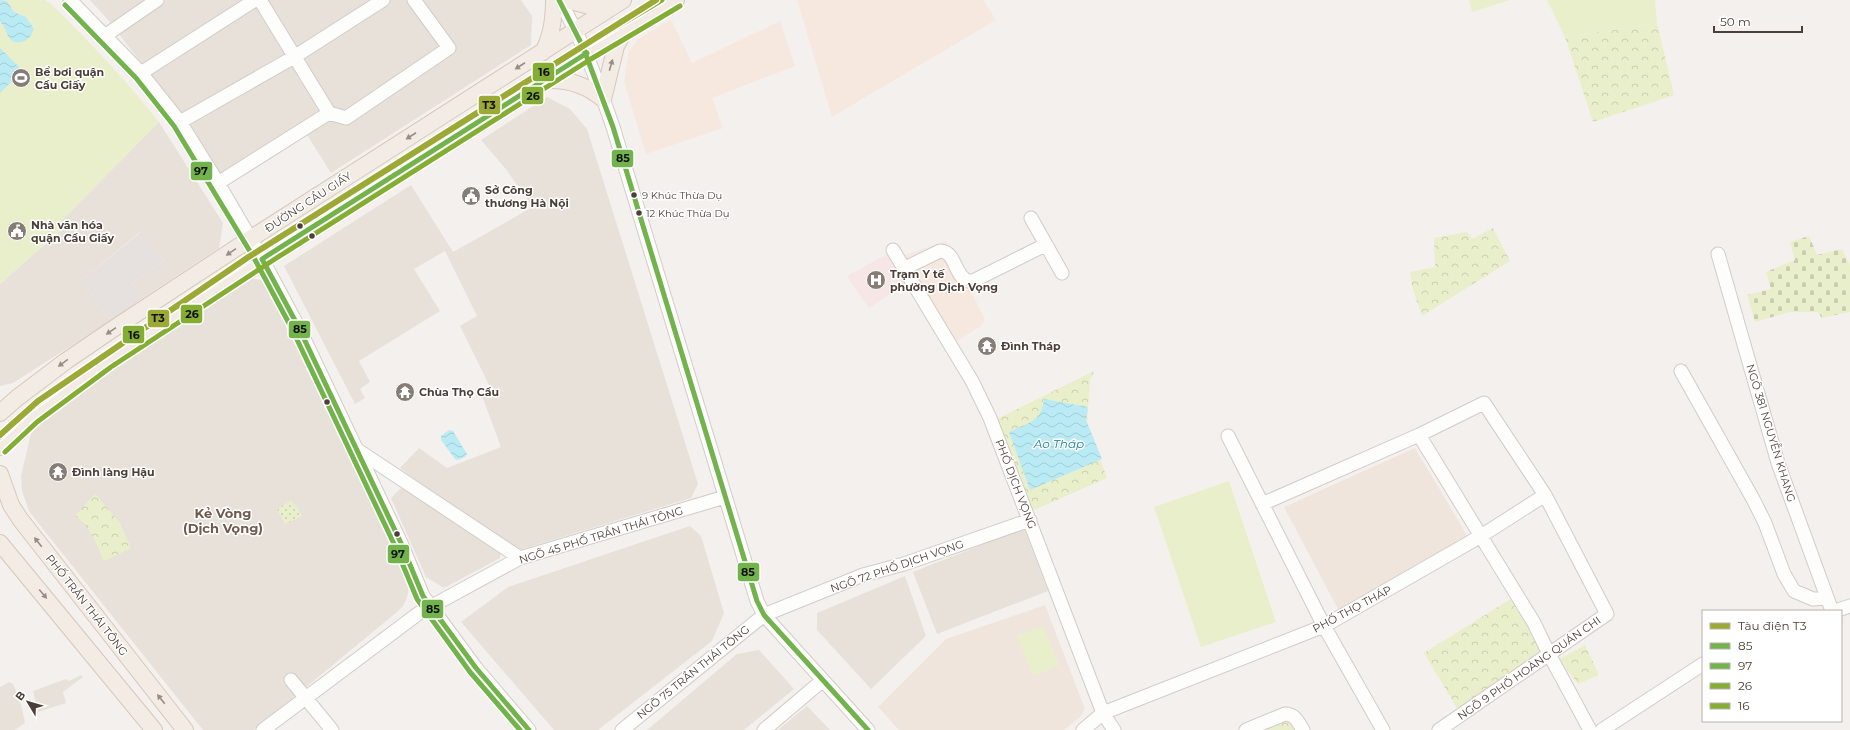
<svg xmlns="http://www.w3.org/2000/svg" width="1850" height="730" viewBox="0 0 1850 730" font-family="Montserrat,sans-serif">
<defs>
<pattern id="grass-dots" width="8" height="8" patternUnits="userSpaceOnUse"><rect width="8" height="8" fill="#eaefcb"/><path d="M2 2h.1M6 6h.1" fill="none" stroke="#caceaf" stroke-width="1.8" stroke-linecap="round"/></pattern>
<pattern id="cemetery-stones" width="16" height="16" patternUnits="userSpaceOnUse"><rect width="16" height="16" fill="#eaefcb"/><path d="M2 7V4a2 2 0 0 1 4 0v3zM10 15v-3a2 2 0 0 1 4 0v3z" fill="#caceaf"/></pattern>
<pattern id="park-crowns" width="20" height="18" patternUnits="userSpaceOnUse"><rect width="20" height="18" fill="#eaefcb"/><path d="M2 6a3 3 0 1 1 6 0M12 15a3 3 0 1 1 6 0" fill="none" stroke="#caceaf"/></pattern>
<pattern id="water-waves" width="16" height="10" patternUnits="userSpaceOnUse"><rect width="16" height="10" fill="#baebf5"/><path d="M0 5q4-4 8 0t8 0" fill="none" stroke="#a2cbd3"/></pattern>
</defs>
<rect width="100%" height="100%" fill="#f4f0ed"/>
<path fill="#e8e1da" d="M90,0h431l11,16 -1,29 -200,128 -27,-43 -79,52 -44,-67 -72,-94z
M547,97l23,12 17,20 111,355 -7,14 -172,52 -72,-45 -47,-37 19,-20 28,20 54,-21 -19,-51 10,-5 -32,-65 17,-10 -32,-65 -31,18 26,42 -81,50 11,21 -10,7 5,9 -10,6 -71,-138 127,-81 42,67 80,-45 -28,-39 -24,-28z
M159,122l64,101 -4,25 -76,50 -11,-15 32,-22 -24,-29 -58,48 28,41 -97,62 -13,3v-102l63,-56 -4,-5z
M254,279l7,1 7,4 5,6 135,290 1,8 -2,10 -4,8 -6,6 -143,118h-51l-164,-206 -10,-13 -7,-20 -1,-15 10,-43 4,-6 8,-7 69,-53 127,-84 8,-3z
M403,486l98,66 -1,6 -56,30 -18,-11 -35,-79z
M690,526l11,10 23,77 -12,28 -114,89h-44l-93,-108 47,-35z
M1024,528l24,63 -111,43 -24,-62z
M905,576l21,60 -55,53 -54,-59v-17z
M759,650l35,39 -50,41h-97l90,-76z
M81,675l2,2 -20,15 3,11 -28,9 -5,-21 33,-12 3,2z
M9,682l4,2 7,16 5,23 -10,7h-15v-43z
M807,706l23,24h-52z"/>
<path fill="#f7e8df" d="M797,0h186l13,20 -164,97z
M671,19l21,44 88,-42 15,45 -83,32 11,30 -77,26 -22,-72 2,-14 3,-16 8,-12z
M946,241l39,78 -4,7 -26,16 -53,-86z"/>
<path fill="#efe5dc" d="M1415,448l53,89 -130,72 -54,-102z
M1045,605l40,104 -5,8 -16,13h-165l-21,-23 68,-68z"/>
<path fill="#f6e6e6" d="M888,254l17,30 -36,24 -22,-32z"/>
<path fill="url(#grass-dots)" d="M292,500l10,16 -17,8 -8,-15z"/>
<path fill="url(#cemetery-stones)" d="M1809,236l8,19 25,-6 8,16v47l-28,6 -4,-6h-28l-35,10 -8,-27 24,-6 -5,-17 29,-12 -5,-18z"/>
<path fill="url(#park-crowns)" d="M1657,23l17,72 -81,27 -28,-85z
M1493,228l17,33 -88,55 -10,-29 -2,-15 25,-5 -1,-29 33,-6 5,7z
M1094,371l-4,10 -3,41 20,56 -75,33 -37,-91z
M95,494l25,29 11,25 -27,13c-7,-15 -14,-37 -29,-45z
M1517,595l32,59 -88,61 -37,-62z
M1585,645l14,30 -21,9 -19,-25z
M1285,714l18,16h-57z"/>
<path fill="#eaefcb" d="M0,0h45l6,4c38,37 75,76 108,118l-100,101 4,4 -63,57z
M1469,0h41l-38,12z
M1547,0h108l2,23 -92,14z
M1229,481l47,141 -75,25 -47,-140z
M1043,626l16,39 -26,11 -16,-40z"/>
<path fill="#e6e1de" d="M141,232l23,29 -32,22 11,15 -33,23 -28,-41z"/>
<path fill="url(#water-waves)" d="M0,0l7,1 7,11 12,5 8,12c-3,7 -6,12 -13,13 -15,3 -13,-14 -21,-20z
M0,48l23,23 -23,22z
M1044,399l44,8 -2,13 16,39 -72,31 -21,-58c20,-10 32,-9 35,-33z
M449,430l4,1 14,23 -2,3 -8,3 -2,-1 -14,-19v-4z"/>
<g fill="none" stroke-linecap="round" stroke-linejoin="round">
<g stroke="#d1ccc9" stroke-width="15">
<path id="minor" d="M70,0l71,73 39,49 38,61 42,72 38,71 103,217 22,53 53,72 53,62
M260,0l69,113
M559,0c25,42 38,81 54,127l144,474 7,14 104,115
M106,35l51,-35
M141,73l114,-73
M180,122l114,-65 89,-57
M218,183l111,-70 17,5 103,-70 -35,-48
M1031,218l31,55
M893,250l79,131 18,37 113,295 11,17
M1718,254l60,209 54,148
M905,268l35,-17c16,0 14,25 28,30h5l72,-36
M1681,371l72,128 12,24 19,51 10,17 19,8 14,-1
M1419,435l115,188 15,31 41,76
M1228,436l96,190 59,104
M356,449l164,109
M1262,504l157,-69 65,-32 61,92 62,119 -168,116
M1835,611l15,-5
M291,680l41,50
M263,730l156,-117 101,-55 205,-61
M622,730l142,-115 99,-40 41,-11 126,-44
M764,730l59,-50
M1083,730l20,-17 221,-87 157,-90 64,-41
M1246,730l39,-16c10,0 13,8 18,16
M1602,730l101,-66"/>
</g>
<g stroke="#d8c7b9" stroke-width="18">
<path id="major" d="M567,0l30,8h13
M543,52c9,-16 11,-34 11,-52
M546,80c22,-1 41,5 57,19
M603,99l13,-53 8,-14
M0,413l17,-15 49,-37 50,-34 134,-88 373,-239
M0,447l32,-30 75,-56 164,-108 316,-200 89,-53
M0,474l11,31 9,14 165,211
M0,543l154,187"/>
</g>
<use href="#minor" stroke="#fdfdfc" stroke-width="13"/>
<use href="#major" stroke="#f2ece5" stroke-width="16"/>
<g stroke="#fff" stroke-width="8">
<path id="bus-1" d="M559,0l24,47 30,80 144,474 7,14 104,115
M529,730l-53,-62 -53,-72 -22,-53 -103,-217 -36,-67 325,-206"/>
</g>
<g stroke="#fff" stroke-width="8">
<path id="bus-2" d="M65,5l71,73 38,48 80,132 38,71 103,217 22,53 53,73 50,58"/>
</g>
<g stroke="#fff" stroke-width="8">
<path id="bus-3" d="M5,452l32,-30 74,-55 164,-108 316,-200 89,-53"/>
</g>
<g stroke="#fff" stroke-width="8">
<path id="bus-4" d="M0,437l28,-26 75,-56 164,-108 316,-200 79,-47"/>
</g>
<use href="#bus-1" stroke="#72b34b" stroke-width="5"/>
<use href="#bus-2" stroke="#72b34b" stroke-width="5"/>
<use href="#bus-3" stroke="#84ae33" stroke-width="5"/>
<use href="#bus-4" stroke="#84ae33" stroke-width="5"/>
<g stroke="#fff" stroke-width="9">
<path id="metro-1" d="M0,435l38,-34 209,-143 409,-258"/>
</g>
<use href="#metro-1" stroke="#9caa35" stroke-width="6"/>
</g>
<defs><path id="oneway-solid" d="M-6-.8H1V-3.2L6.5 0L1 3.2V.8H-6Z"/></defs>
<g fill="#978d85">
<use href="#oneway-solid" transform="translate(611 65) rotate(-74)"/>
<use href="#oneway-solid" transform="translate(520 66) rotate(147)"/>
<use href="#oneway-solid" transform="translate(411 136) rotate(147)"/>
<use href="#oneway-solid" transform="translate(231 252) rotate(146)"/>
<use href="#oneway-solid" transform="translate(111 331) rotate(146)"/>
<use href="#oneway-solid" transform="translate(63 363) rotate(144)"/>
<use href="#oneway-solid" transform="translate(38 542) rotate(-128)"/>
<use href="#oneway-solid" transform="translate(43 594) rotate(50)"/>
<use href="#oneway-solid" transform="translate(161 699) rotate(-128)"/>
</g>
<defs>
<g id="stadium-disc" transform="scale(1)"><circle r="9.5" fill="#877d77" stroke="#fff"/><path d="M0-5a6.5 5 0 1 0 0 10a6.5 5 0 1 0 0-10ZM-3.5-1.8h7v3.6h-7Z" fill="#fff"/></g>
<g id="civic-disc" transform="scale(1)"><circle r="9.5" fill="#877d77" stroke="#fff"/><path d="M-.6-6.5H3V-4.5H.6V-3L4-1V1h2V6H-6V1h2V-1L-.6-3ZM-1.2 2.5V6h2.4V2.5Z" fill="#fff"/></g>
<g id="hospital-disc" transform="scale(1)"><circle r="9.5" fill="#877d77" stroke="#fff"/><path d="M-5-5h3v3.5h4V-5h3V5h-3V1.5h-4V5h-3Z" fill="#fff"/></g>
<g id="temple-disc" transform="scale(1)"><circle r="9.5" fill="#877d77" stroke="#fff"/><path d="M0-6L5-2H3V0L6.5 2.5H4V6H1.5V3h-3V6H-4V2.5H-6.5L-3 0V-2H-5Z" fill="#fff"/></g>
</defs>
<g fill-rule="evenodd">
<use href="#stadium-disc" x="21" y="78"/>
<use href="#civic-disc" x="471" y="196"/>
<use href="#civic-disc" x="17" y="231"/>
<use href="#hospital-disc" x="876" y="280"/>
<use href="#temple-disc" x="987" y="346"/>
<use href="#temple-disc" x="405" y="392"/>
<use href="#temple-disc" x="58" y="472"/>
</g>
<g fill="#4c3f37" stroke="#fff" stroke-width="1.5">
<circle cx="634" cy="195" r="3.5"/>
<circle cx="639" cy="213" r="3.5"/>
<circle cx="300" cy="226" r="3.5"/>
<circle cx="312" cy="236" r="3.5"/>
<circle cx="327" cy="402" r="3.5"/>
<circle cx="397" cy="534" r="3.5"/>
</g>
<g text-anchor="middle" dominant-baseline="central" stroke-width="3" stroke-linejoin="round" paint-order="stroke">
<g font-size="10" fill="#4c3f37" stroke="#fff" text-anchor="start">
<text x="642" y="195">9 Khúc Thừa Dụ</text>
<text x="646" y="213">12 Khúc Thừa Dụ</text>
</g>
<g font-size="11" font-weight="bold" fill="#4c3f37" stroke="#fff" text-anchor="start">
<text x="35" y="72">Bể bơi quận<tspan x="35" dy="13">Cầu Giấy</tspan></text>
<text x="485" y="190">Sở Công<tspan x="485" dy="13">thương Hà Nội</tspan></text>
<text x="31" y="225">Nhà văn hóa<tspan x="31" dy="13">quận Cầu Giấy</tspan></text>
<text x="890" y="274">Trạm Y tế<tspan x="890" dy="13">phường Dịch Vọng</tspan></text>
<text x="1001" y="346">Đình Tháp</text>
<text x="419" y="392">Chùa Thọ Cầu</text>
<text x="72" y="472">Đình làng Hậu</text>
</g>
<g font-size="11" fill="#4c3f37" stroke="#fff">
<text transform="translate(308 202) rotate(-33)">ĐƯỜNG CẦU GIẤY</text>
<text transform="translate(1771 433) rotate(73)">NGÕ 381 NGUYỄN KHANG</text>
<text transform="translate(1016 484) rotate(69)">PHỐ DỊCH VỌNG</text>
<text transform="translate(601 535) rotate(-17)">NGÕ 45 PHỐ TRẦN THÁI TÔNG</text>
<text transform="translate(897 566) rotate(-19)">NGÕ 72 PHỐ DỊCH VỌNG</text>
<text transform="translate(87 605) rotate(52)">PHỐ TRẦN THÁI TÔNG</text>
<text transform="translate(1352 609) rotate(-28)">PHỐ THỌ THÁP</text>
<text transform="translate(1529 668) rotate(-35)">NGÕ 9 PHỐ HOÀNG QUÁN CHI</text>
<text transform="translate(693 672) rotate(-39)">NGÕ 75 TRẦN THÁI TÔNG</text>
</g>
<g font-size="12" font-style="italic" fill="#1e8199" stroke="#fff">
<text x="1059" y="443">Ao Tháp</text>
</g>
<g font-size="13" font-weight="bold" fill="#705a4d" stroke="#fff">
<text x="223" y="513">Kẻ Vòng<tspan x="223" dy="15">(Dịch Vọng)</tspan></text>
</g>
</g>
<g stroke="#fff" stroke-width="1.5">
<rect x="532" y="62" width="23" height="20" rx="4" fill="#84ae33"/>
<rect x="521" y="86" width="23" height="19" rx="4" fill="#84ae33"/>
<rect x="478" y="95" width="23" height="20" rx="4" fill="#9caa35"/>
<rect x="611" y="149" width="23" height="19" rx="4" fill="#72b34b"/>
<rect x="190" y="161" width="23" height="20" rx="4" fill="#72b34b"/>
<rect x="180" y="304" width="23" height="20" rx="4" fill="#84ae33"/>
<rect x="147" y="309" width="23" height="19" rx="4" fill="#9caa35"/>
<rect x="288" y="320" width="23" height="19" rx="4" fill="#72b34b"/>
<rect x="122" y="325" width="23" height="19" rx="4" fill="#84ae33"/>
<rect x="387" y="544" width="23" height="20" rx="4" fill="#72b34b"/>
<rect x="737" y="562" width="23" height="20" rx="4" fill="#72b34b"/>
<rect x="421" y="599" width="23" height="20" rx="4" fill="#72b34b"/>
</g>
<g font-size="11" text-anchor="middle" font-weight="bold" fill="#111">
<text x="544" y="76">16</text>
<text x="533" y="100">26</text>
<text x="489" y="109">T3</text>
<text x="623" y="162">85</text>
<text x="201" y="175">97</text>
<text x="192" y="318">26</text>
<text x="158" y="322">T3</text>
<text x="300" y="333">85</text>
<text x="134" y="339">16</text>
<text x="398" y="558">97</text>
<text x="748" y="576">85</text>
<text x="433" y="613">85</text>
</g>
<rect x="1702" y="610" width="140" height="112" fill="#ffffff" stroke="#b7b2af"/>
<rect x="1710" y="623" width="20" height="6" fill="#9caa35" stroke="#b7b2af"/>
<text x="1738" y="630" font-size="12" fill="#4c3f37">Tàu điện T3</text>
<rect x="1710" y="643" width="20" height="6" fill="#72b34b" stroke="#b7b2af"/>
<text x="1738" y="650" font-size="12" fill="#4c3f37">85</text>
<rect x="1710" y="663" width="20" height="6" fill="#72b34b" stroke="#b7b2af"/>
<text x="1738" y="670" font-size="12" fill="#4c3f37">97</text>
<rect x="1710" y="683" width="20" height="6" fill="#84ae33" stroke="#b7b2af"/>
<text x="1738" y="690" font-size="12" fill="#4c3f37">26</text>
<rect x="1710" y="703" width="20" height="6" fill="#84ae33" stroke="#b7b2af"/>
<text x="1738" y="710" font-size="12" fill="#4c3f37">16</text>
<g transform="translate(28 702) rotate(308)" stroke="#ffffff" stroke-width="3" paint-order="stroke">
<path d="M0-3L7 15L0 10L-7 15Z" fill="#4c3f37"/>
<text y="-6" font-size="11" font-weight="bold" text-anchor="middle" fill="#4c3f37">B</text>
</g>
<path d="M1714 26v6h88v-6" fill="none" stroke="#4c3f37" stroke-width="2"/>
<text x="1720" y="26" font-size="12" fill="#4c3f37" stroke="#ffffff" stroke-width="3" paint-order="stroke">50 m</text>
</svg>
